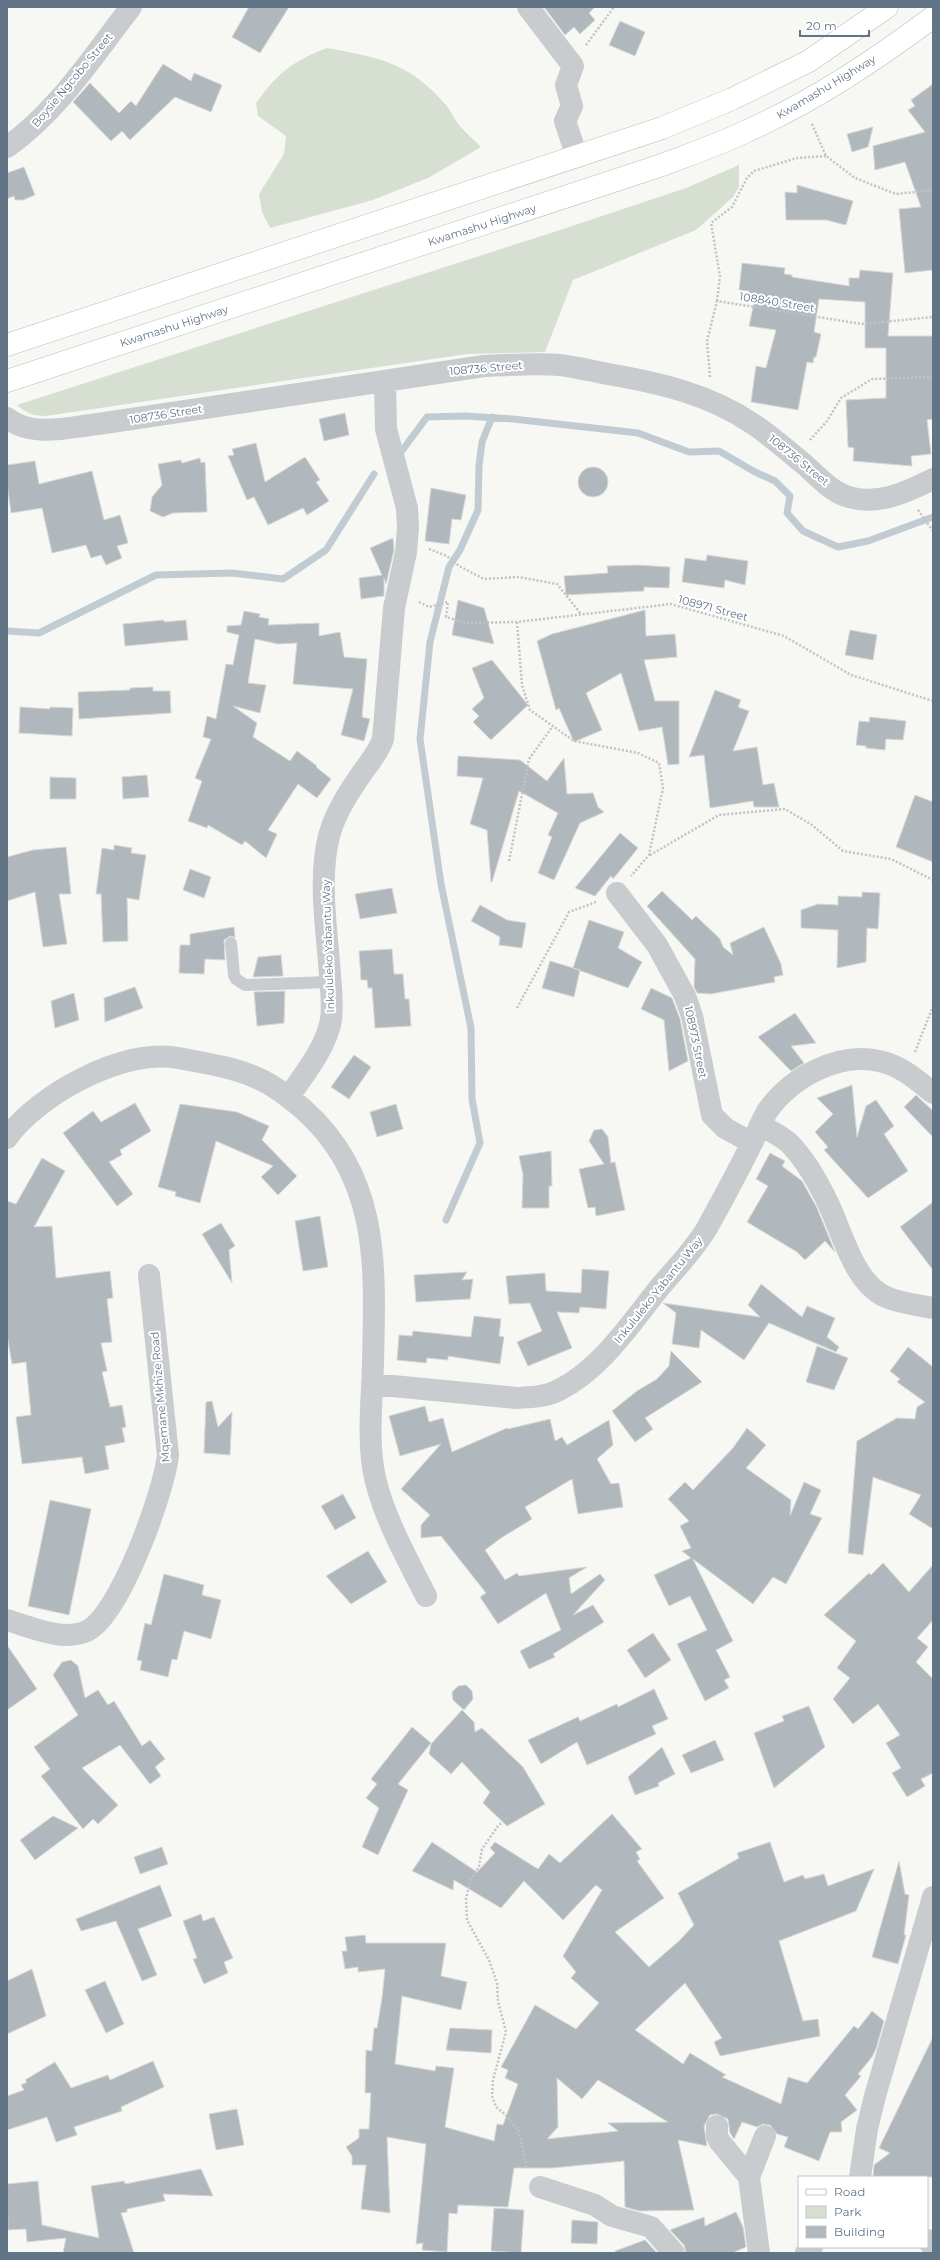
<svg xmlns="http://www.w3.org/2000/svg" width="940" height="2260" viewBox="0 0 940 2260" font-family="Montserrat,sans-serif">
<rect width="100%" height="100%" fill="#f7f7f3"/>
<path fill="#d7dfd3" d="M327,48c53,10 82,14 119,57 5,6 8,14 13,20 7,8 15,15 22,22l-53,31 -55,22 -103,28 -8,-16 -3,-18 25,-40 2,-18 -28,-20 -2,-13c23,-31 35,-41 71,-55z
M739,165v22l-6,10 -37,33 -123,50 -28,72 -78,2 -421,62c-13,0 -20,-3 -29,-11l543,-175 126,-42z"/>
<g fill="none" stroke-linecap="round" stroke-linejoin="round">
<path stroke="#c1ccd2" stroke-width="7" d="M398,456l29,-39 38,-1 48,3 125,14 51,19 30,-1 36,21 20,9 15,15 -3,17 16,18 35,16 30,-6 65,-24
M7,631l32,2 117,-58 76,-2 51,6 43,-29 48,-76
M446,1220l34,-77 -8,-44 -1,-71 -30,-144 -21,-145 10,-97 19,-75 11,-17 18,-40 1,-44 3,-24 10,-25"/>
</g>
<path fill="#b0b8bd" stroke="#d8d8d5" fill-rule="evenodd" d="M249,7h40l-29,46 -28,-16z
M544,7h51l-6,6 6,7 -15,14 -6,-7 -9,8z
M620,21l25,11 -10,24 -26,-11z
M163,64l28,17 3,-8 28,12 -11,27 -36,-15 -45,43 -8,-9 -11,10 -38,-39 17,-19 29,30 12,-12 5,5z
M933,84v186l-28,3 -6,-64 22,-2 -16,-45 -30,8 -2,-24 52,-14 -17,-22 7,-4 -4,-6z
M873,127l-5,20 -16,5 -5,-18z
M24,167l11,28 -12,5h-8l-1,-4 -7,3v-26z
M797,185l56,16 -7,24 -20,-5h-40l-1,-28 12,1z
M742,263l43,5 -1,6 8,1v2l57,9v-8h10l1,-8 33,3 -5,63h45v83l-6,1 4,34 -20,2 1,10 -59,-5 1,-13 -6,-1 -2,-47 40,-2v-50h-21v-46l-46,-3 -5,33 7,2 -5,23h-2l-1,6 -6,-1 -9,48 -47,-8 5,-36 10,2 10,-38 -27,-4 6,-28 -7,-1 1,-6 -10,-1z
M345,413l4,22 -25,6 -5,-22z
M256,443l9,39 40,-25 15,23 -4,2 13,19 -22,14 -4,-7 -35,17 -14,-28 -7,3 -19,-44 6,-1 -2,-6z
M200,458l1,5 4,-1 2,50 -34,1 -10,4 -13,-6 2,-14 10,-12 -4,-21 23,-4 1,3z
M35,461l4,23 53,-13 12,49 16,-5 8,28 -11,3 5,12 -16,7 -5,-10 -10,3 -5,-13 -34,8 -10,-45 -31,5 -4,-29v-19z
M578 482a15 15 0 1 1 30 0a15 15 0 1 1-30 0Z
M431,488l35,7 -5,25 -9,-1 -3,25 -24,-3z
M393,538l1,12 -8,34 -2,-6v18l-23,3 -2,-21 23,-3 -12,-27z
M707,555l41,6 -3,24 -20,-5 -1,8 -42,-6 3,-24 21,3z
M637,565l33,2 -1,21 -25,-1v4l-78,4 -2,-19 44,-3 -1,-7z
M458,600l26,8 10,36 -42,-9z
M645,610l1,26 29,-2 2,23 -33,3 11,41h24v63l-11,1 -6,-38 -23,4 -18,-58 -35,20 16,37 -28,12 -15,-34 -3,2 -19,-69 15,-7z
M244,611l16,3 -1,3 10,2 -1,6 51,-2v13l21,-4 4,25 23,2 -5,58 8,2 -6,22 -23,-6 12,-46 -60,-5 4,-41 -19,1 -23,-5 -7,44 18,2 -6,28 -27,-7 24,17 -4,14 37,24 7,-10 20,15 -1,1 15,12 -14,19 -19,-14 -30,46 9,4 -11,24 -21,-17 -3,4 -34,-20 -1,3 -19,-7 14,-40 -7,-3 16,-39 -8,-2 4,-21 9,3 10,-55 7,1 6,-30 -12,-3v-6l14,-1z
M164,620v2l22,-2 2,20 -63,6 -2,-22z
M850,630l27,5 -4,25 -28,-5z
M492,660l36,45 -37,35 -18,-18 6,-6 -7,-7 12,-11 -12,-30z
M153,687v4h17l1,22 -92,6 -1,-27 52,-2v-2z
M715,690l26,10 -3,7 11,4 -16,40 24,-4 6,38 11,-2 5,24h-25l-1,-6 -43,7 -6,-53 -15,2z
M20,707l30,2v-2l23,1 -1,28 -53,-3z
M870,717l36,4 -3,19 -17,-1 -1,11 -19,-2v-2l-10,-1 3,-24 10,1z
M458,756l62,4 27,21 17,-23 3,36 26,-1 5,14 6,5 -24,11 -26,57 -16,-7 14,-36 -4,-2 10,-22 -39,-22 -27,91h-1l-4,-52 -17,-6 13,-46 -26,-2z
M147,775l2,22 -26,2 -1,-22z
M50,777l26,1v21h-26z
M915,795l18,7v60l-37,-15z
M620,833l18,15 -25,31 -2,-3 -16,20 -20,-8z
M114,845l18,3 -1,5 15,2 -7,45 -12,-2 1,43 -25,1 -2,-48h-5l6,-46 12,2z
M66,847l5,47h-12l8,50 -24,3 -8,-55 -28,9v-44l26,-7z
M190,869l21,8 -7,21 -21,-8z
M392,888l5,25 -37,6 -5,-25z
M662,891l30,29 4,-4 24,23 3,8 10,8 -3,-12 34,-16 17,37 2,11 -9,2 1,5 -64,12 -14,-1 -3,-6 1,-28 -48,-53z
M862,892l18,1 -2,36 -11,-1 -1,34 -29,6 1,-38 -37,-2v-18l17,-6 20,1v-9l24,1z
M480,905l27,15 19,3 -4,25 -23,-3 1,-8 -29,-16z
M589,920l35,12 -6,16 24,14 -14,26 -55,-20z
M234,927l1,10 -5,-1 -6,4 1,20 -20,-1 -1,15 -25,-1 1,-28h10v-11z
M392,949l2,25h9l2,25h4l2,27 -36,2 -3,-40h-4l-1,-8h-6l-2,-29z
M281,955l2,21 -30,1 5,-20z
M550,961l30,9 -6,27 -32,-9z
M135,987l8,21 -38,14 -1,-24z
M651,988l21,10 8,21 8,42 -19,10 -5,-51 -23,-11z
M285,991l-1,32 -27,3 -3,-34z
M74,993l5,27 -24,8 -4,-27z
M795,1013l21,30 -25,3 13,17 -13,8 -33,-34z
M354,1055l17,12 -22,32 -18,-12z
M852,1085l5,52 9,-31 10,-6 18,26 -10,8 24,37 -40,27 -44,-48 4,-3 -13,-15 18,-18 -16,-16z
M916,1095l17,16v26l-29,-30z
M135,1103l16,28 -31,19 2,5 -13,7 24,32 -16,12 -54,-73 30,-22 8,11z
M180,1104l57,8 32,14 -7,14 35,36 -19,19 -17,-18 12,-11 -57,-25 -16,62 -25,-7 1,-4 -18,-5z
M396,1104l7,25 -26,8 -7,-25z
M602,1129l6,8 3,26 4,-1 10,48 -29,6 -1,-9 -7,1 -9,-39 25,-5 -15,-23 5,-11z
M551,1151l1,35h-3v22h-27l1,-33 -4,-19z
M770,1153l15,8 -3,5 20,15 15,27 18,44 -10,-11 -20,19 -8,-8 -50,-30 21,-36 -12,-7z
M42,1158l23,13 -31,56 18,-1 4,52 54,-7 3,27 -6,1 5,43 -11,1 6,28 -5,1 8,35 12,-2 4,22 -4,1 3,14 -20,4 4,23 -24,5 -3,-17 -60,7 -6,-47 15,-2 -5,-53 -14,2 -5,-29v-134l9,3z
M933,1202v68l-33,-43z
M320,1216l8,51 -25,4 -8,-50z
M221,1223l14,23 -6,4 3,33 -30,-49z
M582,1269l27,2 -3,38 -26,-2 -1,6 -22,-1 15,36 -44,18 -11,-24 25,-11 -12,-28 -21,1 -3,-28 39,-3 1,18 35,2z
M467,1272l-5,8 11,-1 -3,20 -54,3 -2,-27z
M761,1284l41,33 5,-11 28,12 -8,19 12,10 -3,5 -67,-29 -25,37 -43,-30 -2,18 -27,-4 4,-31 -13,-10 97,14 -12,-12z
M474,1316l27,3 -2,17 5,1 -4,27 -52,-8v4l-21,-2 -1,5 -29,-3 2,-25 13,1 1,-5 58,6z
M817,1346l31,12 -14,32 -28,-8z
M908,1347l25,20v162l-24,-15 12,-19 -48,-18 -10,78 -15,-2 9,-112 40,-23 18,1 2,-12 8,-5 -28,-20 3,-3 -10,-8z
M671,1351l31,31 -57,36 8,11 -18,13 -23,-31 25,-20 20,-12 12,-13z
M212,1401l6,26 14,-15 -2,43 -26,-2 2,-51z
M425,1406l4,16 14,-4 9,34 55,-24 1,1 42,-10 5,22 7,-4 5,8 42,-25 4,25 -16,14 14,25 8,-1 4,24 -45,7 -6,-35 -47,28 7,12 -31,19 -16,12 20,30 12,-7 2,3 68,-9 -18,11 2,16 29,-20 5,6 -32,35 20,-10 11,17 -51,32 2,3 -26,12 -9,-18 41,-21 -15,-37 -48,31 -18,-27 6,-4 -45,-57 -20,2v-13l9,-10 -29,-26 40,-45 -41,12 -11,-40z
M747,1428l19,17 -20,23 45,32 -1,16 14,-34 17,8 -11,24 12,4 -36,66 -13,-7 -20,27 -60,-45 40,82 -17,9 14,27 -6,3 5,8 -24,13 -28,-57 30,-14 -17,-34 -21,10 -15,-31 37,-17 -9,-7 9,-3 -11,-22 9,-5 -21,-22 17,-17 8,8 40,-42z
M343,1494l13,24 -21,12 -14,-24z
M50,1500l41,9 -22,106 -41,-9z
M368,1551l19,31 -36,22 -25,-28z
M883,1563l26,29 24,-27v55l-16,18 11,9 -12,15 17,17v94l-12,6 4,7 -18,11 -15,-24 9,-5 -15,-25 14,-8 -22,-31 -25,20 -20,-25 17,-21 -13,-10 19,-27 -32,-26 45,-42 2,2z
M164,1574l40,11 -2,10 19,5 -10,39 -27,-8 -7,29 -5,-1 -4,18 -28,-7 2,-9 -5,-1 8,-37 6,2z
M653,1633l18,27 -26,18 -18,-28z
M7,1645l30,44 -30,21z
M71,1660l7,6 7,32 13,-8 10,15 6,-4 28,45 8,-6 15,19 -10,8 6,9 -11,8 -30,-39 -38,23 36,37 -20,19 -5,-5 -10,10 -42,-53 9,-7 -16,-22 44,-32 -25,-40 9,-13z
M466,1685l6,6 1,8 -9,11 -11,-10 -1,-8 6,-6z
M654,1689l14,30 -16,7 4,8 -69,31 -10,-23 -36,22 -13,-24 50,-23 2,4 37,-17 1,3z
M809,1706l16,41 -51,41 -20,-55 30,-12 -2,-5z
M462,1710l12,12 1,10 7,-4 41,39 22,37 -38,22 -24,-23 7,-11 -28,-30 -11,12 -22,-20 2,-10z
M412,1727l19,16 -33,41 10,6 -30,65 -16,-8 17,-39 -13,-10 11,-14 -6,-5z
M715,1740l9,20 -33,13 -9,-18z
M662,1747l13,27 -17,9 1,3 -24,9 -7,-18z
M612,1814l30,35 -6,3 4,7 -3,2 27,37 -49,34 34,35 30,-26 15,-16 -16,-32 61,-35 -2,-5 33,-11 14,40 19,-7 2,4 19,-5 4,12 46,-17 -18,42 -77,30 24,80 15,-2 2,17 -100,20 -6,-14 8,-4 -37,-55 -50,47 48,34 7,-11 36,22 -4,2 59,27 7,-27 19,6 47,-57 4,3 14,-18 12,10 -8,28 -4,8 -14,17 3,2 -16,19 12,15 -16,12 1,10h-12l-11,29 -35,-14 4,-10 -11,-3 -7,-9 -7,-1 -6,3 -15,-5 -8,17 -4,-6 -2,-14 -11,-5 -7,1 -6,11 3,20 -29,-6 16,70 -55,1 -14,-4 -1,-46 -72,7h-38l-6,39 -50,-2 -1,9 -8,-1 -2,39 -25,-2 1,-7 -7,1 10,-100 -39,-7 3,76 -29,-4 5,-44h-14v-9l-6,-9 13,-9v-9h10l2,-36h-6l1,-43 6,1 2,-23h3l5,-30 3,-29 -27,3v-5l-13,2 -3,-18h5l-2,-14 20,-2 1,8h80l-5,33 26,6 -6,28 -59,-14 -7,68 40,7 1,-5 18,2 -9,59 49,14 3,-17 6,1 15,-41 -13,-6 3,-8 -7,-3 34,-62 41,24 23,-26 -28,-25 5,-6 -13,-16 39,-66 -6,-5 -33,35 -39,-39 -23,27 -47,-28 -1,10 -41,-19 20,-29 45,30 18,-19 -5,-5 5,-6 43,27 11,-15 11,9zM557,2078l25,21 16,-19 70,42 -60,1 10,8 -71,8 11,-12z
M53,1816l25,12 -43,32 -15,-20z
M162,1847l6,17 -28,10 -6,-17z
M899,1861l6,33 4,1 -5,40h2l-8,29 -26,-7z
M160,1885l12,31 -34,13 19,46 -15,6 -26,-60 -35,10 -5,-12z
M201,1914l2,7 11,-4 19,41 -9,4 4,11 -24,11 -11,-25 4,-1 -14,-37z
M32,1969l14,47 -39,18v-53z
M105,1981l19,43 -18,9 -21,-43z
M450,2028l42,2 -1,23 -45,-3z
M933,2037v140h-60l1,-12 16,-12 -11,-5z
M153,2061l11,26 -43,20 1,4 -48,16 3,8 -21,7 -9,-25 -40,13v-34l17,-6 -3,-5 6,-3 -2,-2 30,-18 16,26 37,-13 2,5z
M237,2109l7,36 -28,5 -7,-36z
M201,2169l12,27 -50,-2 2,7 -38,8v3l-6,1 13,40h-71l3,-15 -39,4 -1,-13 -18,1 -1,-46 31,-3 4,44 57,13 -8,-52 33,-5 1,3z
M494,2208l30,2 -3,43 -30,-2z
M736,2212l7,15 3,20 -14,6h-46l-2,-8 -14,-15 34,-13 1,9z
M572,2220l26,2 -1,22 -26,-1z
M645,2240l12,13h-42v-2z"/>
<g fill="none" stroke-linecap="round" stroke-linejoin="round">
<g stroke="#b9bdc1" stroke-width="23">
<path id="primary" d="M7,345l655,-217 70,-29 77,-38 78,-54
M7,381l655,-216c29,-11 58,-21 85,-34 67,-30 127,-70 186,-114"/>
</g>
<path stroke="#c1c3c5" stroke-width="2.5" stroke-dasharray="2 2" stroke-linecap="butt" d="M586,45l28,-38
M812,124l14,32 29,22 41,16 37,-4
M717,301l3,-25 -9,-53 21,-16 15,-29 7,-7 43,-13 29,-2
M710,377l-3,-36 10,-40 145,23 71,-7
M810,440l17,-19 14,-23 31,-19 61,-2
M918,510l15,21
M429,549l18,7 12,10 25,13 34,-2 39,7 24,30
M419,602l10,5 19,-5 -2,15 20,6 51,-1 154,-18 113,32 67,39 82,26
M517,622l5,63 8,25 44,31 64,12 21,10 4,25 -14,67 -18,21
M650,855l69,-40 66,-6 27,16 31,26 48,8 42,21
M509,861l20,-102 24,-33
M517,1008l52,-96 27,-10
M915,1052l18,-46
M507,1818l-9,8 -16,23 -3,17 -9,16 -4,17 1,21 22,40 8,23 1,18 8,31 -13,48 -1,16 4,11 10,8 13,17 8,37"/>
<path stroke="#c8cccf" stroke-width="12" d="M231,943l3,32 2,4 9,6 85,-3"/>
<path stroke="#c8cccf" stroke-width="22" d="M528,7l45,59 -7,19 6,21 -7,15 12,36
M7,147c51,-36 86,-91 124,-140
M7,418c25,20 62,9 91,6l386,-58c26,-1 51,-3 76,-1 16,2 32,6 48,9 52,9 101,20 145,50 18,12 35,27 52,41 12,11 26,26 41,31 30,11 61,-4 87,-17
M617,893l40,52 28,51 7,20 20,99 13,13 27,15
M289,1097c15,-23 37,-49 42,-77 2,-14 0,-30 -1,-45 -3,-45 -12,-95 -1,-139 5,-19 16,-38 27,-54 9,-15 21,-26 27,-43l11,-131 12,-56 2,-24 -1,-20 -21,-79 -1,-48
M760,1125c10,6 23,11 31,20 16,17 27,37 37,58 14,29 26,80 58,94 13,6 32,8 47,11
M7,1138c30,-43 118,-91 171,-80 27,5 55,9 79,20 17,7 33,20 46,31 78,69 72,159 70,254 -1,38 -6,78 2,115 10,42 32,80 51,118
M372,1384l145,14c14,-1 29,-1 42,-8 43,-22 71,-66 101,-103 16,-19 34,-37 47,-59 15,-27 30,-55 44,-83 6,-11 10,-24 17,-35 24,-33 70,-58 111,-49 21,4 38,19 54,32
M7,1620c24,7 55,22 80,11 33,-16 77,-139 81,-176l-19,-180
M717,2126v10l3,6 29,35 10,76
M749,2177l16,-41
M860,2177l7,-48 8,-33 58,-199
M540,2187l55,18 17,11 39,11 23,26
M927,2240l6,6
M806,2253l6,-6"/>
<use href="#primary" stroke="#fff" stroke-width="22"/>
</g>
<g text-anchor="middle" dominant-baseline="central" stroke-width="4" stroke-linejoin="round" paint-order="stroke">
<g font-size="11" fill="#627587" stroke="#fff">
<text transform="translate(72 80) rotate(-50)">Boysie Ngcobo Street</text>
<text transform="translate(826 87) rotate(-31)">Kwamashu Highway</text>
<text transform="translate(482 225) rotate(-18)">Kwamashu Highway</text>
<text transform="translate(777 302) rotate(9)">108840 Street</text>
<text transform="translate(174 326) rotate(-18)">Kwamashu Highway</text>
<text transform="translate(486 368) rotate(-5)">108736 Street</text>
<text transform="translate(166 414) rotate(-9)">108736 Street</text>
<text transform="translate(799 460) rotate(39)">108736 Street</text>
<text transform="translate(713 608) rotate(15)">108971 Street</text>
<text transform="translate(328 946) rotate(-92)">Inkululeko Yabantu Way</text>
<text transform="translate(696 1042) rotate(78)">108973 Street</text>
<text transform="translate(658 1290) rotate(-51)">Inkululeko Yabantu Way</text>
<text transform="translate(160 1397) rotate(-95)">Mqemane Mkhize Road</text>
</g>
</g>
<rect width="940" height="2260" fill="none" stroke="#627587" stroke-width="16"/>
<rect x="798" y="2176" width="130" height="72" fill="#ffffff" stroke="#c0c8cf"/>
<rect x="806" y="2189" width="20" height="6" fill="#ffffff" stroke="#c0c8cf"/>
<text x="834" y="2196" font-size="12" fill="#627587">Road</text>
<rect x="806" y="2206" width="20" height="12" fill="#d7dfd3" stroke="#c0c8cf"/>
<text x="834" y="2216" font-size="12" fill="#627587">Park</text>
<rect x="806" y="2226" width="20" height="12" fill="#b0b8bd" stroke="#c0c8cf"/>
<text x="834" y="2236" font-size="12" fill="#627587">Building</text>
<path d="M800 30v6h69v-6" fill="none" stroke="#627587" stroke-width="2"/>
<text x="806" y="30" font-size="12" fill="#627587" stroke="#ffffff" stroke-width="3" paint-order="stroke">20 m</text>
</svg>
